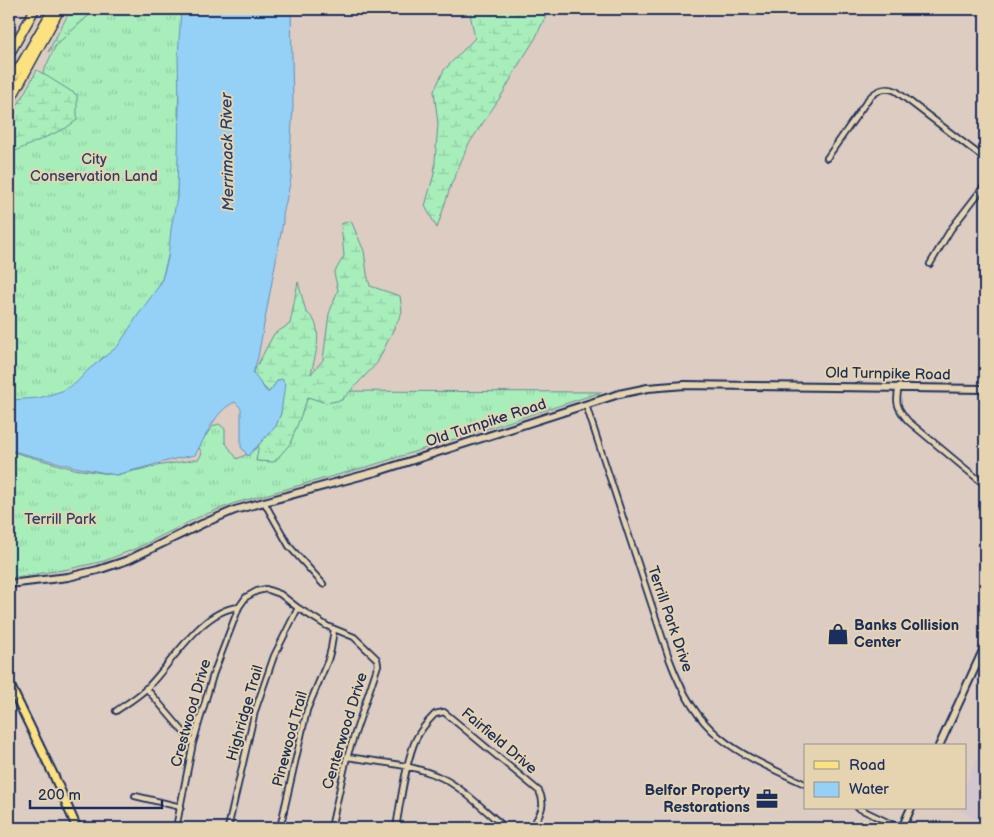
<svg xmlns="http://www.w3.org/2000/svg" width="994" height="837" viewBox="0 0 994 837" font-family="'Balsamiq Sans',sans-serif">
<defs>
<pattern id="grass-tufts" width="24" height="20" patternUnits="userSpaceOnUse" patternTransform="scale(1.25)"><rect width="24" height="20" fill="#a8eebb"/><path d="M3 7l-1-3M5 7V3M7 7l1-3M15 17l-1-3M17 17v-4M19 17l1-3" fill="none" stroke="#90cca3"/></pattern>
<pattern id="wetland-marsh" width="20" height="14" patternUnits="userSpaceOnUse" patternTransform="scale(1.25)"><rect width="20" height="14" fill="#a8eebb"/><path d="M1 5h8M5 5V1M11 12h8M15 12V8" fill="none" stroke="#90cca3"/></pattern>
</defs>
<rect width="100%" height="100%" fill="#dcccc2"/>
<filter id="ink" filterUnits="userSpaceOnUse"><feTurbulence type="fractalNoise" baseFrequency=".02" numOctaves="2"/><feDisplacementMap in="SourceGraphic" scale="10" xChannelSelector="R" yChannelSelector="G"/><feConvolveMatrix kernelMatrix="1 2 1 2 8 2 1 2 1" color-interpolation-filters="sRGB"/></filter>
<g filter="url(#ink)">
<path fill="#d4c6ce" d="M985,743v85h-4l2,-5 -28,-15h10v-23z"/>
<path fill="url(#grass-tufts)" stroke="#628e8c" d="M78,9h104l-4,104 2,24 -5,93 -13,49 -8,17 -15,28 -29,32 -7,1 -23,25 -27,17 -44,1v-252l44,-97z
M307,391l295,1 -232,74 -135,37 -36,14 -62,31 -33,13 -35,8 -60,9v-127l65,18 43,6 33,-8 49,-8 3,-6 -4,-7 15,-20 6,-2 6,5v13l12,17c17,-8 32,-17 42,-35 3,-6 2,-16 5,-23z"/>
<path fill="url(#wetland-marsh)" stroke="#628e8c" d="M71,9h25l-48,43z
M469,9h80l-14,30 -16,25 -16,29 -35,52 -17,40 -14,43 -12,-22 9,-32 4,-50 -4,-33 10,-21 31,-32z
M37,70l40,25v25l-11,8 -57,26v-33z
M351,221l13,30 3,23 3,12 30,10 2,16 -25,51 -35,37 -16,3 -18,-6 -18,47 -16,18 -18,-1 3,-17 17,-18 5,-13 -3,-33 -9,12 -11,-11 -5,-8 21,-39 16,-10 8,-42 8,30c20,13 9,43 5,62l12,-14 6,-46 9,-24 -4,-17 10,-17 -3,-32z"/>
<path fill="#95d0f6" stroke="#6490b9" d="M181,9h110l2,97 -3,48 2,11 -1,14 -8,36v7l-25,135 -5,16 14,19h2l9,-12 4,-1 3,5 -4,29 -5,13 -28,30 -7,-9v-39l-6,-6c-20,8 -29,35 -40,53l-20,4 -59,16 -41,-8 -66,-17v-50l30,-2 23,-7 14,-8 12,-13 30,-24 20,-31 23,-32 7,-25 3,-29 6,-32 2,-89 -1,-51z"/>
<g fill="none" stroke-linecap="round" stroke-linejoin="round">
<g stroke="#1b2f5e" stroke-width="8">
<path id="street" d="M827,158l42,-60c8,-8 16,-12 27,-7l89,68
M930,264l21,-35 34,-44
M899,386c-4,17 -2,22 9,35l77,64
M586,405l83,253c29,79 64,93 136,126
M264,502l25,44 34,38
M146,688l47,55
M116,711c10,-7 22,-14 31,-23 25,-25 54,-78 92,-81
M347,757c31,5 66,7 95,21 21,10 45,35 64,50
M135,796l46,11
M858,808l42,20
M176,828l17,-85 20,-68 26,-68 7,-10 11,-6 9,-2 14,5 18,14 29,18 27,11 23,22 1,6 -31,92 -16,71
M228,828l27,-117 19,-55 24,-48
M280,828l27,-118 21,-50 3,-11 3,-20
M396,828c4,-24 10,-68 20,-89 5,-10 12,-18 19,-25l9,-2 95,79c8,16 0,23 -7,37"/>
</g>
<g stroke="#1b2f5e" stroke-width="10">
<path id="secondary" d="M9,584l59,-7 30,-7 30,-10 74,-36 33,-14 144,-39 240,-77 29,-6 37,-3 300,4
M939,746l46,-100
M902,828l9,-20"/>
</g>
<g stroke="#1b2f5e" stroke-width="11">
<path id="primary" d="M9,683l46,95 22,50"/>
</g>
<g stroke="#1b2f5e" stroke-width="11">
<path id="highway" d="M9,55l26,-46
M9,85l44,-76
M9,103l51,-94"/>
</g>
<use href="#street" stroke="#e6d4b1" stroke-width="4.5"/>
<use href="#secondary" stroke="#e6d4b1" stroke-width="6"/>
<use href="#primary" stroke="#fbe180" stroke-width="7"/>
<use href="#highway" stroke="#fbe180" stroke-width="8"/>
</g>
</g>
<defs>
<g id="shop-bare" transform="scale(1.725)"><path d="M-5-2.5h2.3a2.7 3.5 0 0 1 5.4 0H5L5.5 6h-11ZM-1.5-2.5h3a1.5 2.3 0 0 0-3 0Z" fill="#1b2f5e" stroke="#e6d4b1" stroke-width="2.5" paint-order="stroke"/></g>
<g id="office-bare" transform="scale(1.725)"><path d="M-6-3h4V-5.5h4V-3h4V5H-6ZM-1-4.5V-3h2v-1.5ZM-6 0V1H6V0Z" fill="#1b2f5e" stroke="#e6d4b1" stroke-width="2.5" paint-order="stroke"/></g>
</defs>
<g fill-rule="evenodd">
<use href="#shop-bare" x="838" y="634"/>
<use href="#office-bare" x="767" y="799"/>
</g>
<g text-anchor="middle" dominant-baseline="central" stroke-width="4" stroke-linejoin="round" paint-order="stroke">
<g font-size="15" fill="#294267" stroke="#e6d4b1">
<text x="94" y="159">City<tspan x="94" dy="17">Conservation Land</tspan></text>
<text x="60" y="519">Terrill Park</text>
</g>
<g font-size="15" fill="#1b2f5e" stroke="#e6d4b1">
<text transform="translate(888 374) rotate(1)">Old Turnpike Road</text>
<text transform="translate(486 423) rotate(-18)">Old Turnpike Road</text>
<text transform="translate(670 619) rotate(71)">Terrill Park Drive</text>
<text transform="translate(191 713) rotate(-74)">Crestwood Drive</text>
<text transform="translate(245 713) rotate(-74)">Highridge Trail</text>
<text transform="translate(345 731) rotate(-73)">Centerwood Drive</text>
<text transform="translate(290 739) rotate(-75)">Pinewood Trail</text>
<text transform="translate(499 741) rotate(40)">Fairfield Drive</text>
</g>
<g font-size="15" font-weight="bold" fill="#1b2f5e" stroke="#e6d4b1" text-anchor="start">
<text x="854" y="625">Banks Collision<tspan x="854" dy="17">Center</tspan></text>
<text x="750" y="790" text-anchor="end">Belfor Property<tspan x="750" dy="17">Restorations</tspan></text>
</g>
<g font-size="16" font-style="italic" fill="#273f6d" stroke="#e6d4b1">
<text transform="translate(228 152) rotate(-91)">Merrimack River</text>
</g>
</g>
<rect width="994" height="837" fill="none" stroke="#e6d4b1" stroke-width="30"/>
<rect x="15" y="15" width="964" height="807" fill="none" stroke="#1b2f5e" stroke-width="2" filter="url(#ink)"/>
<rect x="804" y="744" width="162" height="65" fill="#e6d4b1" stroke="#959290"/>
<rect x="814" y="761" width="25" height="8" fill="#fbe180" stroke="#959290"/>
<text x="849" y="770" font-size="15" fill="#1b2f5e">Road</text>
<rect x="814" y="782" width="25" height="15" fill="#95d0f6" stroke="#959290"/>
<text x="849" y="794" font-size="15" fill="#1b2f5e">Water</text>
<path d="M30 800v8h132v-8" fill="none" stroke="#1b2f5e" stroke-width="2.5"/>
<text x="38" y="800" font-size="15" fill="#1b2f5e" stroke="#e6d4b1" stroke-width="4" paint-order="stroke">200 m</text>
</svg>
